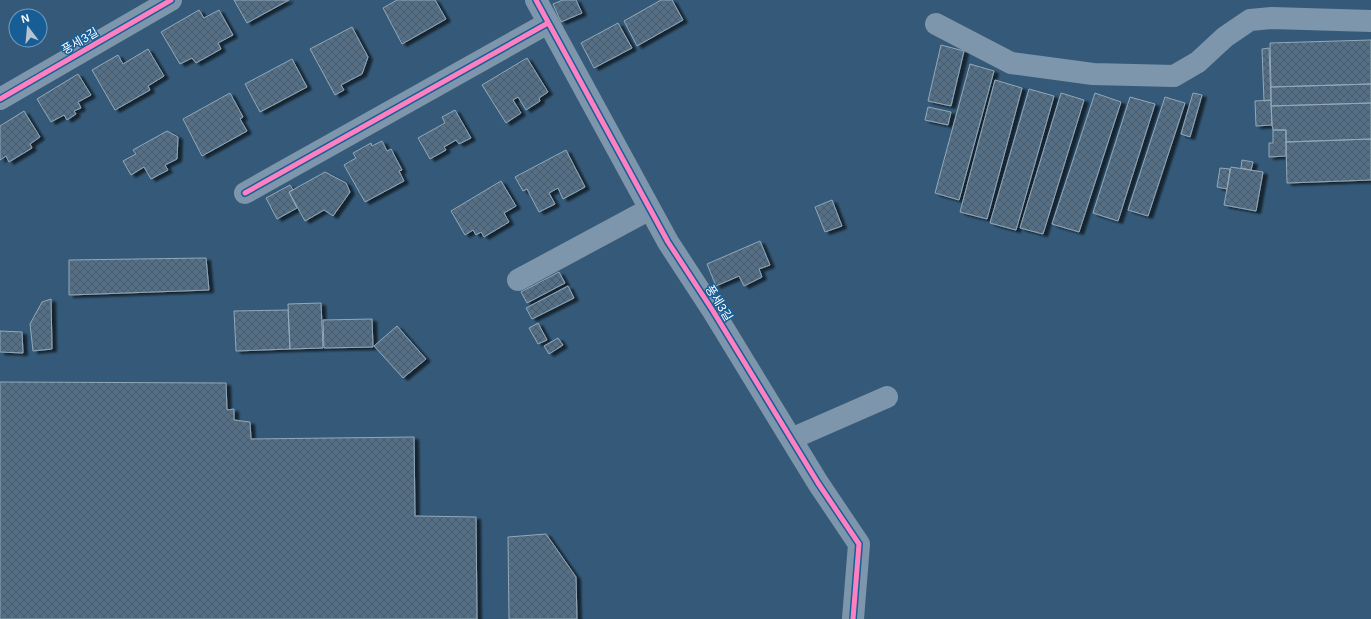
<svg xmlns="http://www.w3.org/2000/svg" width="1371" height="619" viewBox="0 0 1371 619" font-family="Helvetica,'Noto Sans KR',sans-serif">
<defs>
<pattern id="building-cross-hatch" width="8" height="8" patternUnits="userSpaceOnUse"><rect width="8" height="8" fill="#527088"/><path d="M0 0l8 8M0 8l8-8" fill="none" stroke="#4e5a64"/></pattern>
<filter id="shadow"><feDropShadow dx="4.5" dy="2.5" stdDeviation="1" flood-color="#0009"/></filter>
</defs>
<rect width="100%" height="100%" fill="#355a79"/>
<path fill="url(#building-cross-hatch)" stroke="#92a8b9" filter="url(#shadow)" d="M234,0h55l-42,23z
M397,0h38l11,19 -44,25 -19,-36z
M563,0h13l6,13 -21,9 -8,-18z
M661,0h11l11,20 -46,26 -13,-25z
M199,10l5,8 15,-8 14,25 -15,8 3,6 -25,14 -4,-5 -12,6 -19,-32z
M618,23l14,25 -38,20 -13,-25z
M352,27l16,30 -6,17 -21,11 3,5 -9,5 -25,-46z
M1371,40v44l-100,3 -1,-44z
M941,45l23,6 -13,55 -23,-5z
M1269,48l2,52 -7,1 -2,-52z
M148,49l16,27 -16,10 2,4 -35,20 -23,-40 26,-15 5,9z
M527,58l21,34 -9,6 1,3 -14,9 -8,-13 -5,3 8,13 -15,10 -24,-38z
M292,59l15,28 -47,25 -15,-28z
M970,64l24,7 -35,129 -24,-7z
M78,74l13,21 -13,7 3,6 -7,3 2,3 -9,6 -3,-5 -13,7 -14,-23z
M995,80l27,8 -35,131 -27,-7z
M1371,84v19l-100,3v-19z
M1029,89l25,7 -38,134 -26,-7z
M230,93l13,24 -3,2 7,12 -45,25 -19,-37z
M1061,93l23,7 -41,134 -23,-6z
M1095,93l26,9 -42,130 -27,-8z
M1193,93l9,2 -12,42 -9,-3z
M1130,97l25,7 -37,117 -25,-8z
M1165,97l20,6 -37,113 -20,-6z
M1271,100l1,25 -16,1 -1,-25z
M1371,103v36l-85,3v-12h-13l-1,-5 -1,-19z
M928,107l23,5 -3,13 -23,-5z
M455,110l16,28 -12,6 -3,-4 -12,7 2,3 -16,9 -12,-21 27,-15 -3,-6z
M24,111l16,26 -10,7 2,4 -23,14 -3,-6 -6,4v-34z
M1273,130h13v26l-17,1v-14h4z
M167,131l11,6 -1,22 -12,6 3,5 -17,9 -7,-12 -13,8 -8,-14 13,-7 -3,-4z
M1371,139v41l-84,3 -1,-41z
M382,141l5,10 4,-2 11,21 -3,1 5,10 -39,21 -21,-37 12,-7 -3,-5 18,-10 1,3z
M566,150l19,37 -22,12 -5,-11 -9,5 6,11 -16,8 -12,-23 -4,2 -8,-14z
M1242,160l11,2 -2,8 -10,-2z
M1231,167l32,5 -7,39 -32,-6z
M1220,168l10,1 -3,20 -10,-2z
M325,172l21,11 4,9 -17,24 -9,-6 -19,11 -16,-29z
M501,181l15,25 -12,7 5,9 -25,15 -3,-5 -5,3 -3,-5 -8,5 -14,-24z
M290,185l3,5 -4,2 8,16 -20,11 -11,-21z
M832,200l10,26 -17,6 -10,-25z
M760,241l10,24 -11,4 3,8 -18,9 -5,-10 -23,10 -9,-22z
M206,258l3,32 -140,5v-35z
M559,272l6,11 -38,20 -6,-11z
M568,286l6,12 -42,21 -6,-11z
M51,299l1,50 -19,2 -3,-27 12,-22z
M321,303l2,45 -33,1 -2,-45z
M288,310l2,39 -54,2 -2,-40z
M372,319l1,28 -49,1 -1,-28z
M538,323l9,17 -9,4 -9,-16z
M397,326l29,33 -23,19 -29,-32z
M0,331l22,1 1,21 -23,-1z
M558,338l5,7 -14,9 -5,-8z
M0,382l226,1 1,27 7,-1v11l16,2 1,17 163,-2 1,79 61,1 1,102h-477z
M546,534l30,43 1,42h-68l-1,-82z"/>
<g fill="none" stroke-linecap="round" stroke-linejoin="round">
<path stroke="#7e96ab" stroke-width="22" d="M536,0l132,242 45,69 105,172 41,61 -6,75
M936,24l75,39 82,11 81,2 24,-14 27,-25 25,-17 22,-2 99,3
M0,99l171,-99
M245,193l303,-170
M518,280l132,-71
M791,439l96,-42"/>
<g stroke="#185e96" stroke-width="8">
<path id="cycleway" d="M536,0l132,242 45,69 105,172 41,61 -6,75
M0,99l171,-99
M245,193l303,-170"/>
</g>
<use href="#cycleway" stroke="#ff80c0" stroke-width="5"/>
</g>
<g text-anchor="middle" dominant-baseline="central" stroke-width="3" stroke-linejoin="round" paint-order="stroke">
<g font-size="12" fill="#fff" stroke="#185e96">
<text transform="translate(80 41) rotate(-30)">풍세3길</text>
<text transform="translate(719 303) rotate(58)">풍세3길</text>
</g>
</g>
<g transform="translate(28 28) rotate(344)"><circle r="19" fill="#185e96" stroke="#749ec0"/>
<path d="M0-3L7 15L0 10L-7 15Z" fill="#b8c5d0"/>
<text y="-6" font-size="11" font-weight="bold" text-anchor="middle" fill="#ffffff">N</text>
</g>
</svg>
